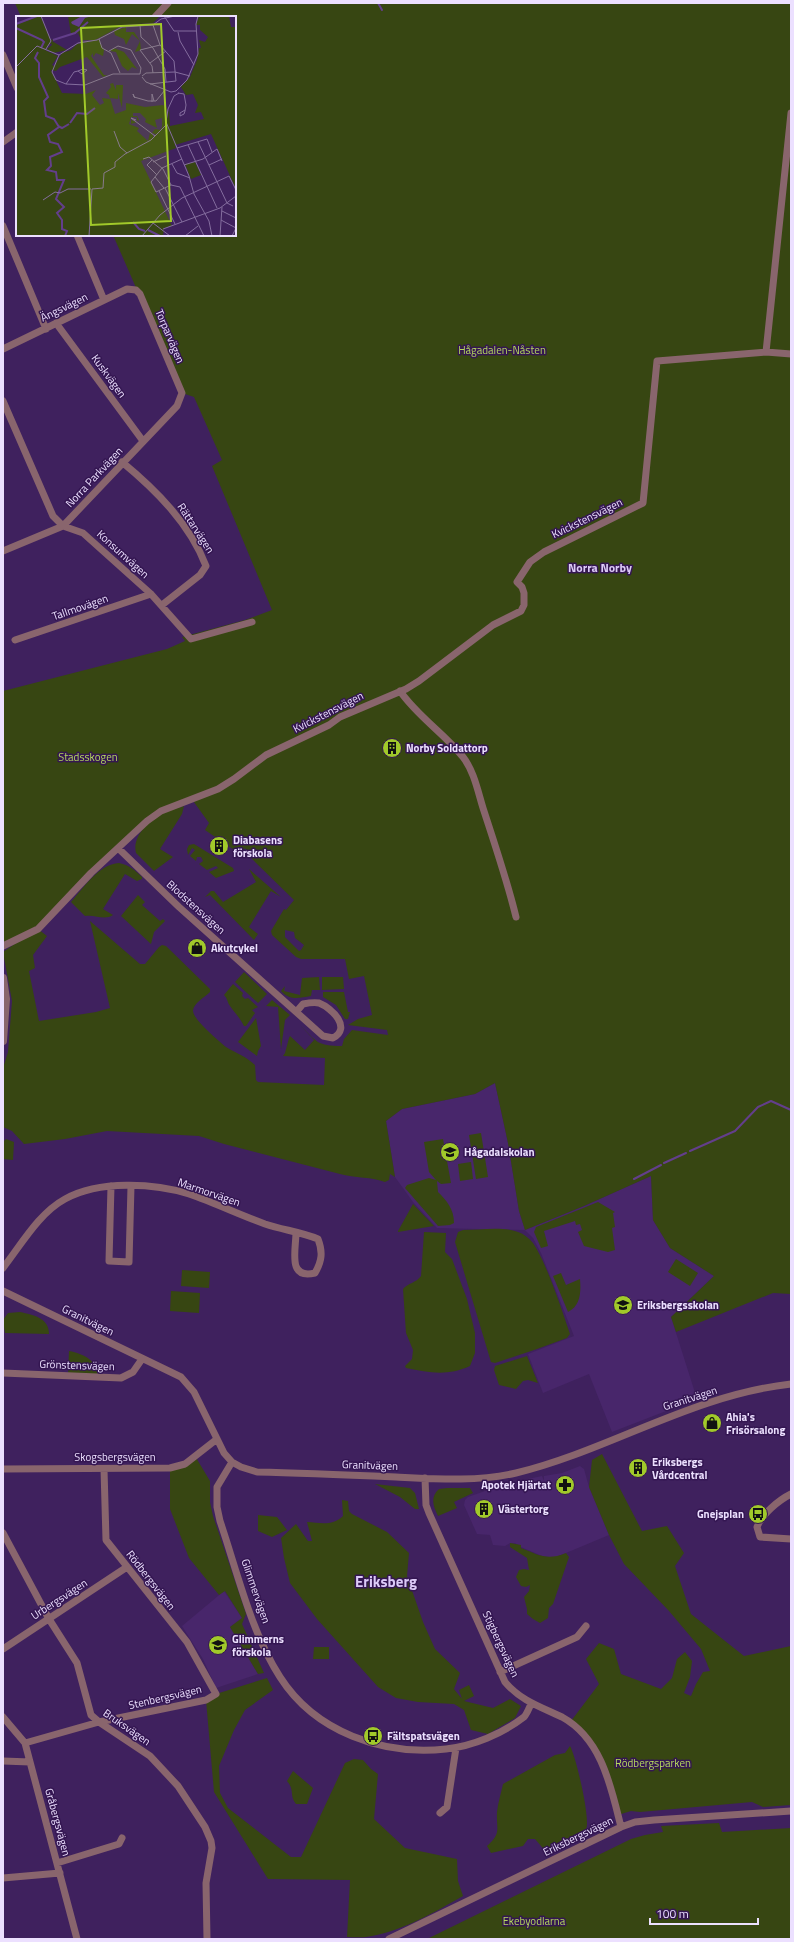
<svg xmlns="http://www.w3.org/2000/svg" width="794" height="1942" viewBox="0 0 794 1942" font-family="'Titillium Web',sans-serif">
<rect width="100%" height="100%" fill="#3f215e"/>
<path fill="#48266b" d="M495,1083l13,60 11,68 6,19 59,-24 67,-30 2,44 17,28 44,28 -43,41 26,82 -85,33 -23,-58 -46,19 -15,-39 46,-18 -33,-83 -8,-15 -8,-8 -88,-2 -24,-26 -18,-25 -9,-56 16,-12 73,-15z
M580,1466l4,3 5,18 20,48 -55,23 -12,-2 -21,-9 -6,-4h-5l-5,3 -12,-1 -3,-10 -13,-1 -13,-29 1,-5 3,-3 34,-12 2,5v-6l38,-8 2,5v-5l18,-3z
M224,1591l18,27 -12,9 28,47 -42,14 -13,-29 -21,-33z"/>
<path fill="#374612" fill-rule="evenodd" d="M15,3h776v1291l-18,-1 -97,39 -5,-15 43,-41 -44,-28 -17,-28 -2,-44 -67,30 -59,24 -6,-19 -11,-68 -13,-60 -20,11 -73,15 -16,12 9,56 -5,-3 -1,6 -4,2c-12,-5 -31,-4 -45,-8l-116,-30 -25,-8 -92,-5 -42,8 -41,5 -12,-13 -9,-4v-59l5,-16 4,-51 -9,-49 23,-16 -23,10v-255l164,-42 18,-8 -3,-4 63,-17 27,-10 -60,-144 10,-6 -28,-63 -12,-4 -69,-158h122v-218h-214zM191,798l18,25 -4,7 35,24 5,-6 5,9 44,43 -8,10 -2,-1 -13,22 1,4 24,22 5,2h44l4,20 15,-3 8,39 -14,4 -10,6 39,5 1,5 -36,-5 -8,9 -2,7c-25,0 -25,-4 -42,-21l14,15 -9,10 -15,-14 -1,2 -4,15 -2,3 42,2 -1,27 -66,-3 -2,-2 -1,-15c-8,-8 -19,-12 -29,-18 -7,-6 -34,-28 -33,-37 1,-7 12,-13 17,-18v-3l-44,-43 -4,-1 -3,2 -14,17h-5l-50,-43 20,87 -14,4 -57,9 -10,-50 6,-3 -2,-13 14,-19 -9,-7 109,-108zM285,930l9,2 1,6 9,7 -3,5 -2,1 -14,-14z
M184,806l-2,8 -22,35 13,8 -19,14 -18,-18c-4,-15 11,-31 23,-38 7,-5 17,-6 25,-9z
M194,844l39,24 1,3 -18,7 -7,-6 9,-4 -2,-2 -9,4 -8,-6 4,-3 -2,-4h-4l-1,4 -6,-5 5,-6 -3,-2 -4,7 -1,-6 2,-4z
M119,863c10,2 16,7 23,14v2l-5,2 -12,-7 -22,35 10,6c-9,6 -18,-1 -28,1l-14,-14c12,-14 28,-38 48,-39z
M249,869l32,28 -10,-6 -22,36 9,7 -4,6 -44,-45 -5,2 6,-6h3l9,11 33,-20z
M138,895l7,7 -3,3 18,16 3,-2 2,2 -11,11 -3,12 -30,-28z
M244,972l23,22 -9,9 -23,-21z
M319,977l1,13h-8l-1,6c-12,2 -21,5 -30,-5l4,-5 -1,5 16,4 2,-17z
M322,977h21l1,12 -22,1z
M233,984l10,9 -1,3 3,3 3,-1 10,9 -6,3 3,3 -9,13h-2c-4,-8 -9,-13 -14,-20 -3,-4 -2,-7 -6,-11z
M323,992h21l4,20h2l-2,7h-3l-9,-14 -13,-8z
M272,1000l18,15 -5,5 -4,29 -3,-42 -12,-1z
M256,1018l5,28 -3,5 -1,5 -19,-14z
M481,1133l7,44 -12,2 -7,-44z
M6,1139l8,3 -1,18 -10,-1v-17z
M443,1139l8,44 -10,1 -4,-3 1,11c9,9 16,17 16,31l-4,2 -12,1 -33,-38 2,-3 22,-7 7,2 -7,-8 -5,-30z
M471,1162l2,17 -13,2 -2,-17z
M598,1202l17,10 -2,1 2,14 -3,1 3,22 -7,2 -24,-6 -6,-14 4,-2 -2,-6 -4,1 -1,-4 -31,10 4,15 -7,2 -7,-16 2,-5z
M413,1204l21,22 -36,6v-1z
M463,1230c17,0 39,-4 55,2 6,2 11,6 15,11 13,19 28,64 36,88l1,3 -3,4 -30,11 -42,14 -4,-1 -36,-120 3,-10z
M424,1232l22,1 -1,19 7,7 15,40 8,34v20l-5,13c-22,10 -40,7 -64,2l-1,-2 7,-7 1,-9 -7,-17 -3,-44c5,-6 13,-6 18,-13z
M676,1259l22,14 -8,13 -22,-14z
M182,1270l28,2 -1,16 -28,-2z
M561,1273l5,12 14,-6c1,12 1,27 -12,33l-15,-36z
M171,1291l29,2 -1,20 -29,-2z
M20,1312c14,3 29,6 29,22l-44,-1 -2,-13 5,-7z
M69,1351c15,3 28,9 29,26l-30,-2z
M527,1356l11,27 -10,-3 -5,1 -7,8 -17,-4 -5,-15 1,-4z
M602,1454l40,77 25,-5 17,27 -9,13 16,48 53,42 47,-10v159l-28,2 -11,-5 -112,10 -9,-1 -13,4 -20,-62 -27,-32 28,-37 -13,-25 13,-16 15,6 7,25 40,15 11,-11 5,-19 8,-7 7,9 -2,16 -6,16 7,3 5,-12 7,-12 7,-1 -9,-22 -32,-38 -45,-47 -15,-29 -20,-48 3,-27z
M195,1456l15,25v21l3,14 33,98 -4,10 22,49 -6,1 -28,-47 12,-9 -17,-27 -6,4 -30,-37 -19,-49v-41z
M375,1484l35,4 5,5 4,16h-4l-15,-12z
M447,1488h23l3,5 -19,9 3,6 -19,8c-5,-10 -8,-19 1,-27z
M342,1500l6,1 1,10 3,3 35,18 22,21 -2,23 16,46 12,27 25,24 -6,16 8,10 -3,-9 10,-5 5,11 -10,5 29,7 17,-9 11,7 -6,12 -27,16 -17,-4 -7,-20 -10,-6 -36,-2 -22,-4 -18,-11 -61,-68 -27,-36 -6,-25 -3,-20 15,-14 12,17h4l-5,-19c14,1 26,4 36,-6z
M258,1515l19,2 10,13 -15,7 -14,-6z
M510,1543l11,2v3c18,7 26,13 45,5l3,4 -16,47 -4,4 -1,10 -8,5 -7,-4 -6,-5v-5l-3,-12 5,-6 1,-6 -4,2 -5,-1 -5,-9 3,-7 5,-1 5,1 -2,-12 -17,-11z
M314,1647h15v12h-16z
M267,1678l6,12 -28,20 -11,20 -15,36 1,27 8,15 63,49h10l44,-94 9,-4 9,1 8,9 7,5 -4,45 31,29 52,11 1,22 5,15c-28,16 -59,34 -91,40 -8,2 -17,1 -25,1l3,-57 -82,-1 -54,-87 -8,-92 10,-6z
M570,1746c6,10 21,75 16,83 -7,12 -28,18 -39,24l-12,-14h-7l-5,7 -32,7 -4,-7c15,-13 9,-17 10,-34 1,-9 4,-19 6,-28l52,-29 10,-2z
M293,1771l20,17 -6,16h-11c-7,-9 -1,-14 -9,-23z
M719,1823l3,9 69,-4v111h-364l204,-100 14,-4 18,-3 -2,-6z"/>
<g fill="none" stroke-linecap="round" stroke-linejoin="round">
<path stroke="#633e8c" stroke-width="2" d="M378,3l4,7
M690,1151l45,-20 23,-24 13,-6 20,9
M664,1163l22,-10
M634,1179l27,-14"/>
<path stroke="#89656d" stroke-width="7" d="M155,17l13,-14
M3,55l14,33
M3,142l14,-10
M3,226l43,103
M77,235l27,65
M56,323l87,118
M3,349l124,-60 9,1 4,4 42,99 -5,13 -114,120 -60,25
M766,352l25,2
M3,401l50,115 10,10 20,7 68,61 40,45 61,-17
M122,462c34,28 68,62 84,104l-6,9 -38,30
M15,640l136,-46
M400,691c18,26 44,42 63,66 11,14 15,35 20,51 12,37 24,72 33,109
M119,849l60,58 144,129 10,2c19,-10 -1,-30 -14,-35 -5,-1 -11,0 -16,1l-6,7
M3,946l35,-17 53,-56 56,-52 14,-10 57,-22 16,-10 32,-24 63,-30 11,-8 66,-28 13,-8 74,-56 28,-14 3,-6v-12l-2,-6 -5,-5 13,-20 14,-10 99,-49 14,-142 109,-9 25,-239
M111,1186l-2,75 20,1 2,-76
M3,1268c18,-23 36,-55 62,-69 34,-19 89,-16 124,-5 26,9 51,21 76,30 18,6 36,8 53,15 5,13 4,22 -3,34 -28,7 -19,-23 -19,-41
M3,1291l178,86 13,15 30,61 8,9 9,5 16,5c47,1 93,3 139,5 40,2 81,5 120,-4 94,-23 176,-78 275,-89
M3,1373l118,5 12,-6 9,-13
M232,1462l-15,25v20l3,14c17,50 31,111 60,156 35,55 103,79 166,72 27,-3 56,-15 78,-32 3,-3 5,-9 7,-13
M3,1469l167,-1 15,-4 32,-25
M425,1478l1,27 3,8 76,169c16,19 36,25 57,35 40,22 49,70 59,110
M791,1494c-12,6 -29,20 -34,33l3,10 31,2
M3,1533l46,86 28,44 14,52 8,7 51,34 28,30 27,41 6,14 1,7 -6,35 1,56
M3,1649l124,-82
M500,1672l77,-35 9,-11
M3,1717l22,26 52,196
M25,1743l74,-21 107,-22 10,-6 -29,-52 -81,-102 -2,-71
M3,1761l27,1
M440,1813l7,-6 9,-59
M57,1863l62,-19 3,-6
M3,1878l57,-5
M389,1939l232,-112 14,-5 19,-2 137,-9"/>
<path stroke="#89656d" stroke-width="8" d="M3,978l3,21 -3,42"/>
</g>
<defs>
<g id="building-disc" transform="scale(1)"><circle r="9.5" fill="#a1c92a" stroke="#341652"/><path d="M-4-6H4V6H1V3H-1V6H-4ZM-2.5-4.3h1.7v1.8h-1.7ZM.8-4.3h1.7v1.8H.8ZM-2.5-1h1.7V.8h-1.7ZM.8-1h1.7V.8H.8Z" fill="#111"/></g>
<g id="shop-disc" transform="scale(1)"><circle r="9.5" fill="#a1c92a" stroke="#341652"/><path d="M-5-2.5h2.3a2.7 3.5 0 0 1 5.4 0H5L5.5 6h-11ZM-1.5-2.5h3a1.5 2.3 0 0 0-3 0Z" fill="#111"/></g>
<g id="school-disc" transform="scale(1)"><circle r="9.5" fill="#a1c92a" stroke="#341652"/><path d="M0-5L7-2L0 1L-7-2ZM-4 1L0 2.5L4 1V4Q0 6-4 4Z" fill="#111"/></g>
<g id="pharmacy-disc" transform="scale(1)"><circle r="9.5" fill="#a1c92a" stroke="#341652"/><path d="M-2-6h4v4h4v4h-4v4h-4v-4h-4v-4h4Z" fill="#111"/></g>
<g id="bus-disc" transform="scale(1)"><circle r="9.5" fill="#a1c92a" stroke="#341652"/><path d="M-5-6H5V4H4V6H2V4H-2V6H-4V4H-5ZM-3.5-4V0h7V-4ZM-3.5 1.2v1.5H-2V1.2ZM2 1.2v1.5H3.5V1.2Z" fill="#111"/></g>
</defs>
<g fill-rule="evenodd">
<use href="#building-disc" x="392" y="748"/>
<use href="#building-disc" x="219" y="846"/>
<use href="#shop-disc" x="197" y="948"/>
<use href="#school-disc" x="450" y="1152"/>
<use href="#school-disc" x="623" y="1305"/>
<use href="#shop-disc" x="712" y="1423"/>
<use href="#building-disc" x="638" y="1468"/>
<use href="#pharmacy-disc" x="565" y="1485"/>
<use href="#building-disc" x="484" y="1509"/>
<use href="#bus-disc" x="758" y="1514"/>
<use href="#school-disc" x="218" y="1645"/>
<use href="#bus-disc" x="373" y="1736"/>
</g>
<g text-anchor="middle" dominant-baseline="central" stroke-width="3" stroke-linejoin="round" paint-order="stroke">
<g font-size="11" fill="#ece0ff" stroke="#341652">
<text transform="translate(64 307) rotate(-26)">Ängsvägen</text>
<text transform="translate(170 336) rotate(67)">Torparvägen</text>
<text transform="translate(109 376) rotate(54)">Kuskvägen</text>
<text transform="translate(94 477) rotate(-47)">Norra Parkvägen</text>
<text transform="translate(587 518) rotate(-26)">Kvickstensvägen</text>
<text transform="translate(196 528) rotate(57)">Rättarvägen</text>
<text transform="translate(123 554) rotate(42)">Konsumvägen</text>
<text transform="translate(80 607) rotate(-19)">Tallmovägen</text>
<text transform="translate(328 712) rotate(-27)">Kvickstensvägen</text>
<text transform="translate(196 907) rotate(42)">Blodstensvägen</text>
<text transform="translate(209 1192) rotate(19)">Marmorvägen</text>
<text transform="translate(88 1320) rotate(26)">Granitvägen</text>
<text transform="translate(77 1365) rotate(2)">Grönstensvägen</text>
<text transform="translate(690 1398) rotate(-18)">Granitvägen</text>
<text x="115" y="1457">Skogsbergsvägen</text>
<text transform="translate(370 1465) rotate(2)">Granitvägen</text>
<text transform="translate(151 1580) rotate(52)">Rödbergsvägen</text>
<text transform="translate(256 1591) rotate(71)">Glimmervägen</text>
<text transform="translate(59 1599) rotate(-33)">Urbergsvägen</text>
<text transform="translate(501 1644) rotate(65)">Stigbergsvägen</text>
<text transform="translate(165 1697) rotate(-13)">Stenbergsvägen</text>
<text transform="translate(127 1727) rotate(35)">Bruksvägen</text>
<text transform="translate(58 1822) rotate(75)">Gråbergsvägen</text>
<text transform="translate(578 1836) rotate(-26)">Eriksbergsvägen</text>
</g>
<g font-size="11" fill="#b5d95e" stroke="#341652">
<text x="502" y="350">Hågadalen-Nåsten</text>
<text x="88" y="757">Stadsskogen</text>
<text x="653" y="1763">Rödbergsparken</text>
<text x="534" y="1921">Ekebyodlarna</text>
</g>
<g font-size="11" font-weight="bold" fill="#ece0ff" stroke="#341652" text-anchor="start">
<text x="406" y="748">Norby Soldattorp</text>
<text x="233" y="840">Diabasens<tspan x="233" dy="13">förskola</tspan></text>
<text x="211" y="948">Akutcykel</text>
<text x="464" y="1152">Hågadalskolan</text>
<text x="637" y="1305">Eriksbergsskolan</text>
<text x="726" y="1417">Ahia's<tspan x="726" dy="13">Frisörsalong</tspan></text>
<text x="652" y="1462">Eriksbergs<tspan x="652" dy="13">Vårdcentral</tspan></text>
<text x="551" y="1485" text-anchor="end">Apotek Hjärtat</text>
<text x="498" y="1509">Västertorg</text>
<text x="744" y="1514" text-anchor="end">Gnejsplan</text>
<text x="232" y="1639">Glimmerns<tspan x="232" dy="13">förskola</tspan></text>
<text x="387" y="1736">Fältspatsvägen</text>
</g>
<g font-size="12" font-weight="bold" fill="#dccaf7" stroke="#341652">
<text x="600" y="567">Norra Norby</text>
</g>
<g font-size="15" font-weight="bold" fill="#dccaf7" stroke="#341652">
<text x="386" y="1581">Eriksberg</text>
</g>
</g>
<g transform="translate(16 16)">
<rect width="220" height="220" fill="#3f215e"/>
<path d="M23,0h5l-3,1 10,23 20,-6 -3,-18h92l-7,7 -30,2 -28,15h-14l-3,-7 -4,1 -22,7 15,9 -14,3 -6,-4 5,-4 -1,-2 -6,7 13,6 -6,9 2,1 8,-13 9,-3 6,-6 22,-4 5,10 -1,6 -7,-3 -3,4v-4l-2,3 13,19h3l-4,2 -16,-20 -27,10 -4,4 -5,-1 11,23 24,1 10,-4 -4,5 8,10 4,-2 -2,-5 8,1 -1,-4 -3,-2 5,-6 -1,-3 3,-1 3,7v-5h7l-1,23 -4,-15v6l-8,-1 5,16 11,-4v-7l19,4 18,-2 4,3 -2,9 1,8 3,-16 1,17 34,-7 -3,-7 -6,1 3,-8 -5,-11 -7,1 -5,-8 9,-10 7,-17 2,-12h2l-2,-8 6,2 3,-5 -8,-7v-5h-4l3,-9h30l2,11h5v162l-25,-55 -36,11 1,3 -35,13 31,65 -8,2 -1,8h-147v-211zM117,97h7l6,6 -1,3 12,6 -2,-8 7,-2v9l-2,3 -5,-1 -3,4 4,1 -3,3v-2l-16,-13 -6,-2v4l6,-2 13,11 -2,8 -11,-10 2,-3 -10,-4 2,-7h6v3l1,1 1,-1 -2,-4h-4zM110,11v5h8l6,9 1,9 -6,2 5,-11 -8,-7 -6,11 -2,-6 -9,-4 -1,-4zM98,32l10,4 13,17 -5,-2 -4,4 -6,-5 -6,-14 -6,-1zM179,146l6,13 -10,4 -6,-15z" fill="#374612" fill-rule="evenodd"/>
<path d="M66,0h10l-7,2 -6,9 -7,-3 -1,-2z" fill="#633e8c"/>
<path fill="none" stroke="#633e8c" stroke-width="2" d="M0,8l21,-8M0,12l26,12 2,2 -3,6M37,24l22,-7 13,-11M22,36l-3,6 4,5v14l9,20 -4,4 2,15 8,3 5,8 -11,8 2,7 8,2 4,8 -12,5 1,9 -4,4 9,2 1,8h7l-8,19 8,8 -7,6 5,7v9l5,2 -2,5M54,107l7,-10 10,1 8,-6M42,110l4,2 7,-4M117,206l6,7 6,2M132,214l12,6"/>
<path fill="none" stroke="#846d9e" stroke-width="1" d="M25,0l10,25 -5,8M148,0l10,15h22M145,3l14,-3M124,9l1,12 12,11 12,21 1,13M162,16l2,9 14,24M83,23l3,9 9,5 9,20M93,35l9,-5 13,4 10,18 -1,6M43,39l-7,17 4,8 10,4 19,1 28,-11h27M134,47l16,-12M0,51l21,-21 22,9 19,-12 19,-3 25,-13 31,-2 8,-6M137,57l-1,-7 -12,-16 20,-5M126,60l4,-3 29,-1 15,4M126,61l4,5 25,10M50,68l8,-12 4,-1 5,-2 4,1 -5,4 -4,-3M134,68l26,-3 -2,-20 -14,-16 -7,-20M155,76l5,-1 11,-11 11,-26 -2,-30 2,-8M162,77l6,1 2,11 -1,6 -1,3 -4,2v-3l5,-3M163,77l-5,3 -6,13 -2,13 23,54 5,18 15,27 3,15M119,82l-2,-4 1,3 14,4h8l9,-11M136,86v-8l2,7M120,104l-5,-2 24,18M98,115l6,16 7,6M182,126l29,61 6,3M172,129l29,63M161,132l30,-9 5,13M127,143l6,-2 14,12 8,16 9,2 24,49M136,144l-5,5 10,10M137,146l13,-6M156,148l5,9 13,5M168,149l19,-6 14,-10 5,12M193,149l13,-6M139,161l9,11M155,169l-15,7 -5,-10 11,-14 20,-9M149,172l17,34M143,175l16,33M27,184l12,-8 5,1 8,-4h23M206,195l14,7M205,204l15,8 -4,8M137,207l17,13M147,213l57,-21 16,-12M73,220l3,-47 11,-1 1,-15 11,-6v-5l10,-8 26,-14 15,-15M126,220l18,-21 22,-17 47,-22 7,14M169,220l13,-10M204,220l2,-29"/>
<path fill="#a1c92a" fill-opacity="0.15" stroke="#a1c92a" stroke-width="2" d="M145,8l10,197 -80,4 -10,-197z"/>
<rect width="220" height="220" fill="none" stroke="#ece0ff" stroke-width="2"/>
</g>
<rect width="794" height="1942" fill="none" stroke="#ece0ff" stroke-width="8"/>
<path d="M650 1918v6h108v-6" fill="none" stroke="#ece0ff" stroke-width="2"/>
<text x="656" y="1918" font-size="12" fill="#ece0ff" stroke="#341652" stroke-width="3" paint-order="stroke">100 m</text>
</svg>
